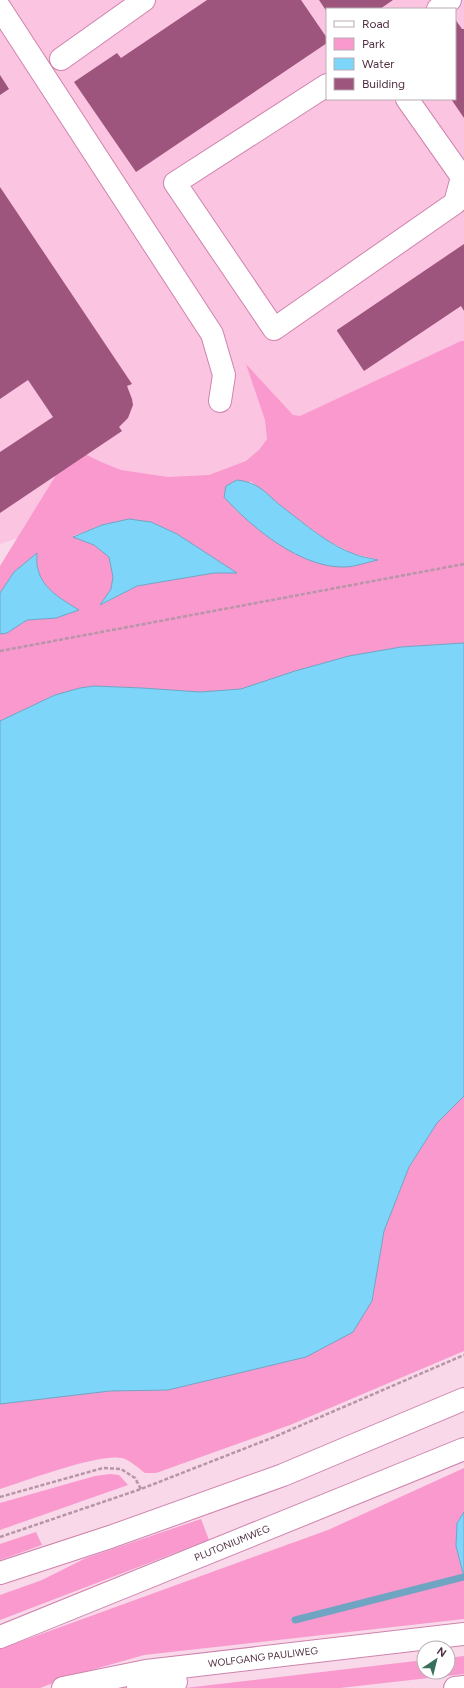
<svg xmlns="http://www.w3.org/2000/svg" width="464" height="1688" viewBox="0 0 464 1688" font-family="Figtree,sans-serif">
<rect width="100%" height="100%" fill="#f9d8e9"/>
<path fill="#fbc5e1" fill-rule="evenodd" d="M0,0h464v393l-464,151zM327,9h128v90h-128z"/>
<path fill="#f999ce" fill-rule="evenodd" d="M461,341h3v302l-63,4 -52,9 -54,15 -54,18 -41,3 -58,-4 -48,-2 -14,2 -25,7 -55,26v-87l7,-1 20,-13 29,-2 23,-8c-16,-10 -37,-21 -41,-41 -2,-5 -1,-11 -1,-16l-23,19 -14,21v-27l61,-99 22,-14 18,9 20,8 47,7 41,-2 37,-14 13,-11 8,-11 -2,-19 -19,-56 47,51 7,1zM250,481l15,11 18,16 45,33 26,13 22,5 -81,-5 -28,-19 -30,-24zM129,519l22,3 26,12 59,39h-22l-77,13 -36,19 10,-16 2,-12 -4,-20 -15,-12 -21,-9 29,-11z
M464,1096v255l-174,74 -134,48h-11c-7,-5 -15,-13 -23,-15 -23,-5 -97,23 -122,31v-85l110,-13 58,-1 138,-33 66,-56 12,-70 25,-64 28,-44z
M464,1468v44l-7,11 -1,23 8,31v42l-320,36 -70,20 -34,13h-40v-39l328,-119z
M110,1474l9,1 9,10 -128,45v-27l95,-27z
M201,1519l8,21 -209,80v-25l42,-15 44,-22z
M36,1532l6,13 -42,15v-16z
M464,1656v18l-124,14h-155l239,-28v12h24v-14z"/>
<path fill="#7dd6fa" stroke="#70a4c3" d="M237,480c25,3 29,15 48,29 21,16 44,36 69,45 7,3 16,4 24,6 -11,2 -23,7 -34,7 -43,1 -92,-39 -120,-70l2,-11z
M129,519l22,3 26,12 60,39h-23l-77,13 -37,19 11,-16 2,-12 -4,-20 -15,-12 -21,-8 29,-12z
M37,553c0,5 -1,11 1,16 4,20 25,31 41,41l-23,8 -29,2 -20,13 -7,1v-41l14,-21z
M464,643v453l-27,27 -28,44 -25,64 -12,70 -19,31 -47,25 -138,33 -58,1 -110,13v-683l55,-26 25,-7 14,-2 48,2 58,4 41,-3 54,-18 54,-15 52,-9z
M464,1512v65l-8,-31 1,-23z"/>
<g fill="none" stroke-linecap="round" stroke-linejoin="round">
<path stroke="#70a4c3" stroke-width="7" d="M295,1620l169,-43"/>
</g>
<path fill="#9d547d" d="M207,0h94l26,38v5l-191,129 -62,-90 43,-29 4,5z
M319,0h74l-13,9h-53v3z
M455,19l7,10h2v89l-13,-19h4z
M0,75l9,14 -9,6z
M0,187l132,197 -5,2 5,13 1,6 -5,13 -9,9 3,4 -122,82v-61l53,-35 -25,-37 -28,19z
M464,244v67l-3,-5 -97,65 -27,-40v-1z"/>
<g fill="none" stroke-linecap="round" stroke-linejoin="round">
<g stroke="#cf83ad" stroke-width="24">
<path id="minor" d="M0,8l212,326 12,41 -4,26
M438,9l12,-9
M61,59l83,-59
M327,85l-152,98 99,146 181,-126 7,-26 -55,-78
M455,1688l9,-1"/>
</g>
<g stroke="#cf83ad" stroke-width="24">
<path id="major" d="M0,1573l110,-36 173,-62 181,-76
M0,1637l464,-188
M63,1688l83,-17 318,-37
M138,1688l38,-6"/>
</g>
<path stroke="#b695a6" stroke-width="2.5" stroke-dasharray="4 2" stroke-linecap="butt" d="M0,651l464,-87
M0,1497l103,-29 18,1 14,9 6,11
M0,1537l141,-48 133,-52 190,-82"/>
<use href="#minor" stroke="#fff" stroke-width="22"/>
<use href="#major" stroke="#fff" stroke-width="22"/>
</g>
<g text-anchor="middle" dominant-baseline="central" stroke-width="4" stroke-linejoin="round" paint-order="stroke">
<g font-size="10" fill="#513143" stroke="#fff">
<text transform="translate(232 1543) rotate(-22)">PLUTONIUMWEG</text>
<text transform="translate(263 1657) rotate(-7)">WOLFGANG PAULIWEG</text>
</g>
</g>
<rect x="326" y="8" width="130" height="92" fill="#ffffff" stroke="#b9adb4"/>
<rect x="334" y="21" width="20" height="6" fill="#ffffff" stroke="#b9adb4"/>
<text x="362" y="28" font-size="12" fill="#513143">Road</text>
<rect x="334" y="38" width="20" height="12" fill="#f999ce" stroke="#b9adb4"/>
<text x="362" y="48" font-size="12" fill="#513143">Park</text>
<rect x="334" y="58" width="20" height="12" fill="#7dd6fa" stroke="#b9adb4"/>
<text x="362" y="68" font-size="12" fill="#513143">Water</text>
<rect x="334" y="78" width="20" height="12" fill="#9d547d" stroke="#b9adb4"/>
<text x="362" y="88" font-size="12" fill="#513143">Building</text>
<g transform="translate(436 1660) rotate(35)"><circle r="19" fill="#ffffff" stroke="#b9adb4"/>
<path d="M0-3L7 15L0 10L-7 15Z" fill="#37715b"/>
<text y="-6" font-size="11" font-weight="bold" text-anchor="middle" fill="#513143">N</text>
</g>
</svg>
